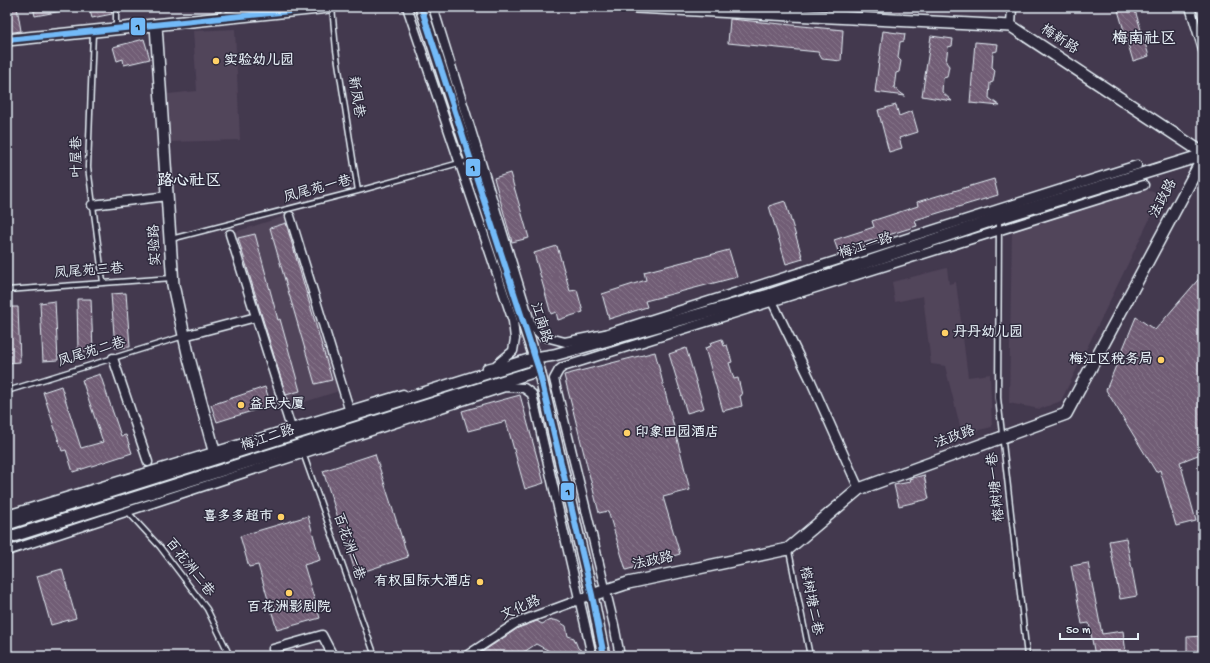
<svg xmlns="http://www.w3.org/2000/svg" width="1210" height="663" viewBox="0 0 1210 663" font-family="'Gochi Hand','LXGW WenKai TC',sans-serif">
<defs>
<pattern id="building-back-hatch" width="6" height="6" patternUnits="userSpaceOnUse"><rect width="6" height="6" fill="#715d75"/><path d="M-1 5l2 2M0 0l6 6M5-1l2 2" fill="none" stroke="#857589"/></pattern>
</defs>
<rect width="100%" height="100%" fill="#43394e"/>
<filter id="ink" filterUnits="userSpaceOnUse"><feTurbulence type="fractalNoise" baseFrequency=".025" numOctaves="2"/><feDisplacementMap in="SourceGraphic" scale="8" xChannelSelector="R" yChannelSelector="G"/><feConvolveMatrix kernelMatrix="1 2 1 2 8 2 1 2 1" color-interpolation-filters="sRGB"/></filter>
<g filter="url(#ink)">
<path fill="#51445a" d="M235,29l5,111 -69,2 -3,-48 29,-3 -4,-60z
M1136,188l26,6 -101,207 -21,8 -31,-6 3,-173z
M285,216l54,175 -50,16 -54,-175z
M947,268l2,16 7,-2 12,95 22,-3 2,53 -30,7 -17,-68 -14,-2 -8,-68 -28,6 -3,-20z"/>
<path fill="url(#building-back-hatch)" stroke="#e8f1f8" d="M7,7h10l4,24 -14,2z
M33,7h29v4l-27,5z
M89,7h21l2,7 -20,4z
M1117,7h17l15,49 -16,5z
M730,19l113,11 -2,31 -19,-2 -4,-7 -90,-9z
M883,31l22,3 -1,7 -4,1 -2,16 3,3 -2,11 -3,1 -2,15 11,8 -30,-4z
M931,36l22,3 -1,7 -4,1 -2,15 3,4 -2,11 -4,1 -1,14 10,9 -30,-5z
M144,39l6,20 -26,6 -1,-6 -6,2 -4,-14z
M975,42l23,2 -1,7 -4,1 -1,15 3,3 -2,12 -3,1 -1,15 11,8 -30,-3z
M896,105l3,11 13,-5 6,21 -19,6 3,10 -13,4 -11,-42z
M510,173l19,65 -17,4 -18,-64z
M994,179l4,16 -83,25 2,6 -79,25 -4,-11 40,-13 -2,-6 46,-15 -1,-4z
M785,201l18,58 -17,5 -17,-58z
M286,223l46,157 -17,4 -45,-156z
M255,234l23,86 2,-1 20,72 -14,4 -48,-157z
M557,246l13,45 7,-1 6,22 -25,8 -2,-8 -5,2 -17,-61z
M729,250l8,27 -92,24 2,6 -38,12 -7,-25 44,-14 -2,-8z
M1203,274v179l-23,9 16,59 -20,5 -16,-56 -4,2 -50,-82 30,-73 19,13z
M126,293l4,54 -15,1 -4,-54z
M77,299h14l2,52h-15z
M55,301l3,59 -15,1 -3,-58z
M7,307h11l2,55 -13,1z
M722,339l2,7 3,-1 5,17 -3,1 5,16 4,-1 4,17 -2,1 2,10 -19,5 -18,-63 6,-2 -1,-3z
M686,348l18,60 -17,5 -18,-59z
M655,352l35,138 -27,7 17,57 -54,16 -18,-59 -9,2 -35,-138z
M100,374l21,62 5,-1 6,18 -59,19 -7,-22 -4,1 -19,-59 18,-6 20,62 22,-6 -21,-62z
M265,387l6,18 -54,17 -6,-17z
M520,395l24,88 -19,6 -19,-68 -38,10 -6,-20z
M375,454l33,103 -52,17 -33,-103z
M924,475l5,24 -30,7 -5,-21 16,-3 -1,-3z
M308,516l12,44 -16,5 16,53 -43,12 -19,-65 -9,2 -9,-31z
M1126,538l11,58 -17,3 -11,-58z
M1088,563l14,71 21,-3 3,22 -17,3h-14l-6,-33 -7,1 -11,-58z
M62,569l14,49 -25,7 -14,-49z
M553,620l5,1 8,5 2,10 6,2 4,10 8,6v2h-32l-1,-3 -17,-9 -18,12h-42l42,-28 19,-7 5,3 6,-3z
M1203,636v20h-16v-19z"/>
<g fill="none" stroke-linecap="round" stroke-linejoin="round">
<g stroke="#e8f1f8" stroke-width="7">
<path id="lane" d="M332,7l4,43 22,141
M223,17l1,-10
M116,28v-21
M93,32l-5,135 15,115
M999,220l-1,178 29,258
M171,239l187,-48 112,-31
M7,290l165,-12
M7,391l177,-55
M303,453l72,203
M127,511l33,36 47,62 23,47
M789,551l21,105"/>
</g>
<g stroke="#e8f1f8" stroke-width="11">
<path id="street" d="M407,7l106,314 2,18 -2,12 -18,15 -8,2
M433,7l98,318 11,11 23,6 40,-8 532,-169
M1190,7l13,43
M1011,26l1,-19
M92,205l76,-9
M290,216l60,196
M230,234l62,197
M770,297l40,82 49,110
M184,336l72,-19
M113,358l35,104
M7,515l396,-121
M7,551l498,-164 19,1 8,6 52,226 8,36
M275,656l-2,-7 49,-14 11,21
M466,656l50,-33 76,-28
M620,656l-6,-31 -60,-246 5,-9 4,-3 581,-182"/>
</g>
<g stroke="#e8f1f8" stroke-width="14">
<path id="secondary" d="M421,7l118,363 53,225 12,61
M636,7l375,19 192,127
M156,25l17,260 16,73 27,100
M7,40l322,-33
M7,524l528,-166 19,-3 215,-60 230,-77 204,-63
M7,538l532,-168
M592,595l36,-12 160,-34 71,-60 207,-75 137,-256"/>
</g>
<use href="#lane" stroke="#2f2a3d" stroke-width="4"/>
<use href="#street" stroke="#2f2a3d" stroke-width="8"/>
<use href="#secondary" stroke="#2f2a3d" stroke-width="11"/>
<g stroke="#2f2a3d" stroke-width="9">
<path id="bus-1" d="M421,7l118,363 53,225 12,61
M7,40l322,-33"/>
</g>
<use href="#bus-1" stroke="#73baf8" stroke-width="6"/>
</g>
</g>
<g fill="#ffd166" stroke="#2f2a3d" stroke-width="1.5">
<circle cx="216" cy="61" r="4"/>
<circle cx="945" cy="333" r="4"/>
<circle cx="1161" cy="360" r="4"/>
<circle cx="241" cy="405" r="4"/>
<circle cx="627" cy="433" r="4"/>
<circle cx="281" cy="517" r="4"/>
<circle cx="480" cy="582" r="4"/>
<circle cx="289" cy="593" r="4"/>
</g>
<g text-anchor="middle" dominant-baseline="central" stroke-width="3" stroke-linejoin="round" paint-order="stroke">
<g font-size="14" fill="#e8f1f8" stroke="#2f2a3d">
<text transform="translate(1059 40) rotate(33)">梅新路</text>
<text transform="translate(355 97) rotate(81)">新凤巷</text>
<text transform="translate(78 157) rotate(-91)">叶屋巷</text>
<text transform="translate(318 190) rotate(-15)">凤尾苑一巷</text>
<text transform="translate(1164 199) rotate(-62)">法政路</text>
<text transform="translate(156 245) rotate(-93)">实验路</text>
<text transform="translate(866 247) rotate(-18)">梅江一路</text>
<text transform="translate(89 272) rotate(-4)">凤尾苑三巷</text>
<text transform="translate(540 323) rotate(73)">江南路</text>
<text transform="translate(92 353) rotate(-17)">凤尾苑二巷</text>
<text transform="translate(955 438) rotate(-20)">法政路</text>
<text transform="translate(268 439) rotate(-18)">梅江二路</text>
<text transform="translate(997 487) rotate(-96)">榕树塘一巷</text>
<text transform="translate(348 547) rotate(71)">百花洲一巷</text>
<text transform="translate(653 562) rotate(-12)">法政路</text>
<text transform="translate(189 568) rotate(52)">百花洲二巷</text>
<text transform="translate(810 601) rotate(79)">榕树塘二巷</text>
<text transform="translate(521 609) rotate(-24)">文化路</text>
</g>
<g font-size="14" font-weight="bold" fill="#e8f1f8" stroke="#2f2a3d" text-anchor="start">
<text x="224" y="61">实验幼儿园</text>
<text x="953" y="333">丹丹幼儿园</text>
<text x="1153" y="360" text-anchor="end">梅江区税务局</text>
<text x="249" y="405">益民大厦</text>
<text x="635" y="433">印象田园酒店</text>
<text x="273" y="517" text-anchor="end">喜多多超市</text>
<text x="472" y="582" text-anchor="end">有权国际大酒店</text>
<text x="289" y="608" text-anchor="middle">百花洲影剧院</text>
</g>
<g font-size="16" font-weight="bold" fill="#e8f1f8" stroke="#2f2a3d">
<text x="1144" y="40">梅南社区</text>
<text x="189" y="182">路心社区</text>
</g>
</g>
<g stroke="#2f2a3d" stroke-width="1.5">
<rect x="130" y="17" width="16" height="19" rx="4" fill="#73baf8"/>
<rect x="465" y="158" width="16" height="19" rx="4" fill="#73baf8"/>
<rect x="560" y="482" width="15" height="19" rx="4" fill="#73baf8"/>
</g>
<g font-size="11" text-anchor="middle" font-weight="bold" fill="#111">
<text x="138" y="30">1</text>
<text x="473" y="171">1</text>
<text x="568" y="495">1</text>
</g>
<rect width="1210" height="663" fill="none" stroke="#2f2a3d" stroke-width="24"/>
<rect x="12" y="12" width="1186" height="639" fill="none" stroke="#e8f1f8" stroke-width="1.5" filter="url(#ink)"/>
<path d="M1060 633v6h78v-6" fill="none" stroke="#e8f1f8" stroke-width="2"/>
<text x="1066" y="633" font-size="12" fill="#e8f1f8" stroke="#2f2a3d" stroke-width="3" paint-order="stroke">50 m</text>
</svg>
